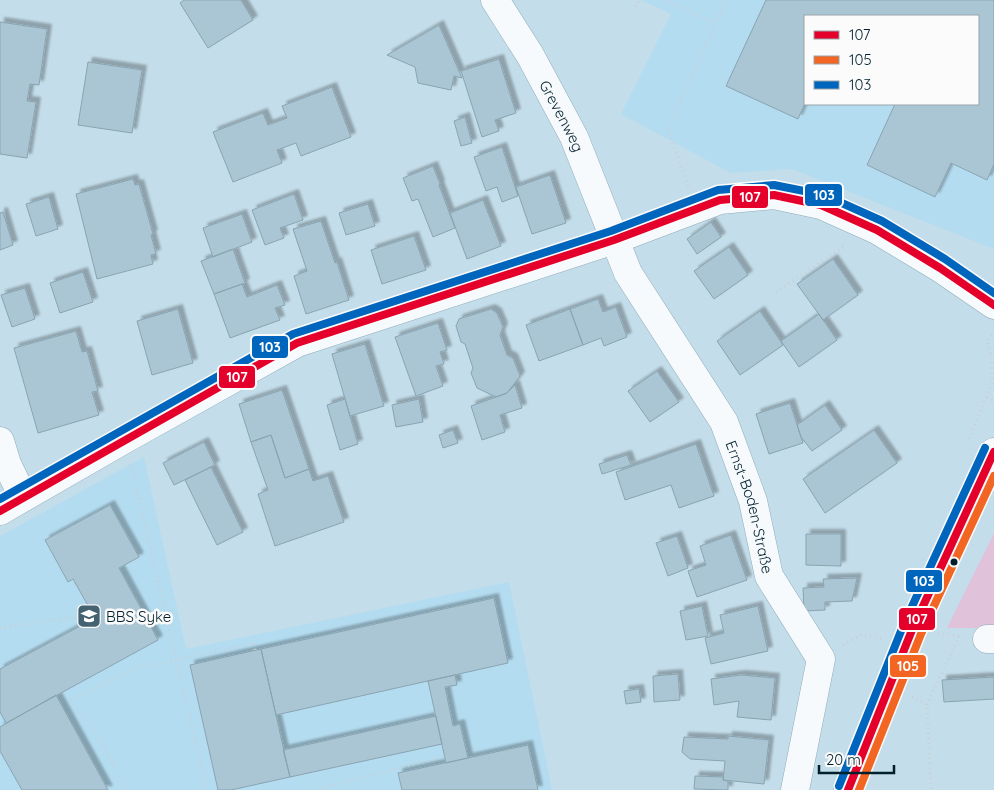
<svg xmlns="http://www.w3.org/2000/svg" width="994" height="790" viewBox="0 0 994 790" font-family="Quicksand,sans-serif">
<defs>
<filter id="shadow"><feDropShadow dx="4.5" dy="-4.5" stdDeviation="1" flood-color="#0004"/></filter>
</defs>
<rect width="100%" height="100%" fill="#c3ddea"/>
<path fill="#b4dcf0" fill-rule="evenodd" d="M641,0h353v249l-202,-80 -61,4 -110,-59 50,-100zM805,16h173v88h-173z
M144,457l42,192 323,-67 43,208h-552v-254z"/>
<path fill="#e0c2db" d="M994,533v92l-3,3h-44z"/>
<path fill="#aac6d4" stroke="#89a4b1" filter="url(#shadow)" d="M184,0h57l12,20 -45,28 -28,-45z
M766,0h228v164l-7,16 -36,-17 -16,34 -68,-32 28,-61h83v-88h-173v87l-7,16 -72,-33z
M0,22l47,7 -8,56 -9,-1 -3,17 9,1 -9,56 -27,-4z
M439,25l23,53 -8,-2 -3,14 -33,-7 -3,-16 -28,-12z
M499,59l17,54 -21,7 4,11 -17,6 -21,-66z
M88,62l54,8 -10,63 -54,-8z
M332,87l19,50 -50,19 -5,-13 -19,7 5,13 -49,19 -20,-50 50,-19 5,12 19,-7 -5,-12z
M465,117l7,26 -11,3 -7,-25z
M502,147l16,49 -16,6 -5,-15 -11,4 -12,-34z
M433,166l7,18 -1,1 16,43 -22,9 -15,-38 -6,2 -9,-23z
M550,175l16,48 -34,11 -16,-47z
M133,179l2,6 4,-1 14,50 -2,1 5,19 -5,1 2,9 -56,15 -21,-85z
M294,194l9,26 -23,8 4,10 -19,7 -13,-35z
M49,197l9,32 -22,7 -10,-32z
M483,200l18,46 -34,13 -17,-46z
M368,204l7,22 -29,9 -7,-22z
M3,212l10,33 -13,5v-37z
M242,214l10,28 -39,15 -10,-29z
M321,221l14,42 2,-1 12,38 -43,14 -12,-38 13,-5 -14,-42z
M711,222l10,15 -24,17 -10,-15z
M414,236l12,34 -44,14 -11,-34z
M729,247l19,28 -34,24 -20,-28z
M233,249l12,34 -31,11 -13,-33z
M833,259l25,36 -35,25 -26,-36z
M83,272l10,30 -33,11 -10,-30z
M242,284l5,13 30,-12 8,20 -10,3 5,12 -50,18 -16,-44z
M25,288l10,31 -23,8 -11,-32z
M598,299l5,13 13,-5 11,30 -23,9 -3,-8 -18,7 -13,-36z
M178,309l15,54 -41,12 -15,-54z
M491,309l6,4 6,14 -3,8 7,20 6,3 7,18 -13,17 -11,4 -19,-9 -6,-15 2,-5 -8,-24 -4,-2 -5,-16 3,-7z
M570,309l13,36 -44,16 -13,-36z
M760,311l23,34 -43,30 -23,-34z
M819,314l18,26 -38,27 -18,-26z
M438,323l9,27 -7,2 4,12 -8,2 7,20 -27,10 -21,-59z
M76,331l6,21 5,-1 11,40 -6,1 7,23 -61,18 -24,-85z
M365,344l19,62 -34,10 -18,-62z
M657,371l22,31 -29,20 -22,-31z
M515,385l7,23 -22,7 5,17 -23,8 -11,-34 36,-13z
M282,390l27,79 -24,9 -14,-43 -20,7 -12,-38z
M345,399l13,45 -18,6 -13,-45z
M419,399l4,23 -27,5 -4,-22z
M790,403l13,40 -34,11 -13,-40z
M825,405l17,25 -30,21 -11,-14 -4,-12z
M453,430l5,13 -15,5 -4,-13z
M874,430l23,33 -72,50 -22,-34z
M271,435l14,43 24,-9 4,12 15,-5 16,46 -69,24 -17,-52 10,-4 -17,-48z
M204,442l11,23 -41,20 -11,-22z
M696,444l18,52 -35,12 -8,-23 -46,15 -9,-28z
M627,455l4,10 -29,9 -3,-10z
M211,467l32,65 -26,13 -32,-65z
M110,505l29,52 -20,11 39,72 -152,83 -6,-11v-43l95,-51 -22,-39 -5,3 -23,-42z
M806,534h35v32l-35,-1z
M731,535l16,45 -50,17 -9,-26 18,-6 -6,-19z
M677,536l11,32 -20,8 -12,-33z
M857,578l-5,23 -27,1v8l-21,1 -1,-23 21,-1 -1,-8z
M494,598l14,65 -232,52 -15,-66z
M702,606l6,30 -22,4 -6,-29z
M758,606l10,45 -57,13 -6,-26 19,-5 -4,-18z
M261,649l29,128 -59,13h-13l-28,-125z
M678,674l2,26 -26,2 -1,-26z
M455,675l2,10 -12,2 8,39 7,-2 8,34 -22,5 -18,-82z
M741,675l34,3 -4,42 -34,-3 2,-16 -25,4 -3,-26z
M994,677v22l-50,3 -2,-22z
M639,689l2,13 -15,2 -2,-13z
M56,695l52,95h-86l-22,-39v-24z
M436,716l6,28 -152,33 -7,-27z
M728,736l41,4 -5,44 -41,-4 2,-19 -35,-2 -8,-7 2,-15 44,2z
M528,745l10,45h-136l-4,-17z
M695,776l29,1 -1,3 5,1v9l-34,-1z"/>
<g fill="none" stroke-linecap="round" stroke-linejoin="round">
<g stroke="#90acb9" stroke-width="29">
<g id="minor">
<path id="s1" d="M495,0l35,55 44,82 54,136 96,149 29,79 16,75 52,83 -26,131"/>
<path d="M0,441l7,23 16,33"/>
<path d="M0,511l125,-72 172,-96 317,-103 106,-40 54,-5 47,10 56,25 63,38 54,37"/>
<path d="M987,639h7"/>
</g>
</g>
<g stroke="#90acb9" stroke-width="29">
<path id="major" d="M848,790l64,-160 82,-178"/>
</g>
<path stroke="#c8d0d5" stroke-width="3" stroke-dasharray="1 4" stroke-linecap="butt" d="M665,0l50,23
M636,7l3,-7
M688,186l-20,-56 58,-130
M776,292l70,-47
M987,397l7,3
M969,439l23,-56v-25l-5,-17 7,-9
M131,464l76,326
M0,628l76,-11 10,6
M938,633l21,3
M843,645l17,-10 21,3
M912,697l15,8 4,85
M927,705l32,-69
M125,790l-23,-49 -31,-41 74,-37 12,3 20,-7 77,-15 1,6
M316,790l129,-34"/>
<use href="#minor" stroke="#f6fafc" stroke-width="28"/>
<use href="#major" stroke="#f6fafc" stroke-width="28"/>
<g stroke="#fbfbfb" stroke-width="11">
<path id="bus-1" d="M0,511l297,-168 317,-103 106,-40 54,-5 47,10 56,25 63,38 54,37
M848,790l64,-160 82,-178"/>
</g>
<g stroke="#fbfbfb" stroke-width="11">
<path id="bus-2" d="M859,790l62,-156 73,-158"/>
</g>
<g stroke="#fbfbfb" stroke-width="11">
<path id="bus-3" d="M0,499l293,-165 318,-103 107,-41 56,-5 50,10 58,26 63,38 49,34
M839,786l64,-160 82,-178"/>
</g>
<use href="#bus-1" stroke="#e4002b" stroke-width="8"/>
<use href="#bus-2" stroke="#f26522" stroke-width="8"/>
<use href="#bus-3" stroke="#0065bd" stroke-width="8"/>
</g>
<defs>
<g id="school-square" transform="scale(1.25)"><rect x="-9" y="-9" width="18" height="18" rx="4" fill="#446270" stroke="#fbfbfb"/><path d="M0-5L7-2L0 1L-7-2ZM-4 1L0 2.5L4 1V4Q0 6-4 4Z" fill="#fff"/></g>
</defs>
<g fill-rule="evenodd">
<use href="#school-square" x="89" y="616"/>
</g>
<circle fill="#00202e" stroke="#fbfbfb" stroke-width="2" cx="954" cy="562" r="4.5"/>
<g text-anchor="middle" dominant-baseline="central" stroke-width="5" stroke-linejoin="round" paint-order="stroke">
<g font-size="15" fill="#00202e" stroke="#fbfbfb">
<text stroke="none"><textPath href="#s1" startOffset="134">Grevenweg</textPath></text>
<text stroke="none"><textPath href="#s1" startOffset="571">Ernst-Boden-Straße</textPath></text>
</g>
<g font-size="15" fill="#00202e" stroke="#fbfbfb" text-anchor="start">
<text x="106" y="616">BBS Syke</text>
</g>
</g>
<g stroke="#fbfbfb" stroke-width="2">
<rect x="804" y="183" width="39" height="24" rx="5" fill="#0065bd"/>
<rect x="731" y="185" width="38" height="24" rx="5" fill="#e4002b"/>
<rect x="251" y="335" width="38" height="24" rx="5" fill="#0065bd"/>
<rect x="218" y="365" width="38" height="24" rx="5" fill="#e4002b"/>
<rect x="905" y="569" width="38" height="24" rx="5" fill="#0065bd"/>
<rect x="898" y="607" width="38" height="24" rx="5" fill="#e4002b"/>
<rect x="889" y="654" width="38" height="24" rx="5" fill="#f26522"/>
</g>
<g font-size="14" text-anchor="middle" font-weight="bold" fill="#fff">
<text x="824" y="200">103</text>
<text x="750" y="202">107</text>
<text x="270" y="352">103</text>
<text x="237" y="382">107</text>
<text x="924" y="586">103</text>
<text x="917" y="624">107</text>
<text x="908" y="671">105</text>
</g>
<rect x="804" y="15" width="175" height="90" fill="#fbfbfb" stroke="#97a3a9"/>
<rect x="814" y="31" width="25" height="8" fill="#e4002b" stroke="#97a3a9"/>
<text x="849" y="40" font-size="15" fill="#00202e">107</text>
<rect x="814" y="56" width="25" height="8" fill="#f26522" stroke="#97a3a9"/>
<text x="849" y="65" font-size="15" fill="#00202e">105</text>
<rect x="814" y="81" width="25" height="8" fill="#0065bd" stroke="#97a3a9"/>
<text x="849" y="90" font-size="15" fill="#00202e">103</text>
<path d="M819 765v8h75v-8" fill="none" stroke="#00202e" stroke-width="2.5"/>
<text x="826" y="765" font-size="15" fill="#00202e" stroke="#fbfbfb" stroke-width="4" paint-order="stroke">20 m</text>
</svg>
